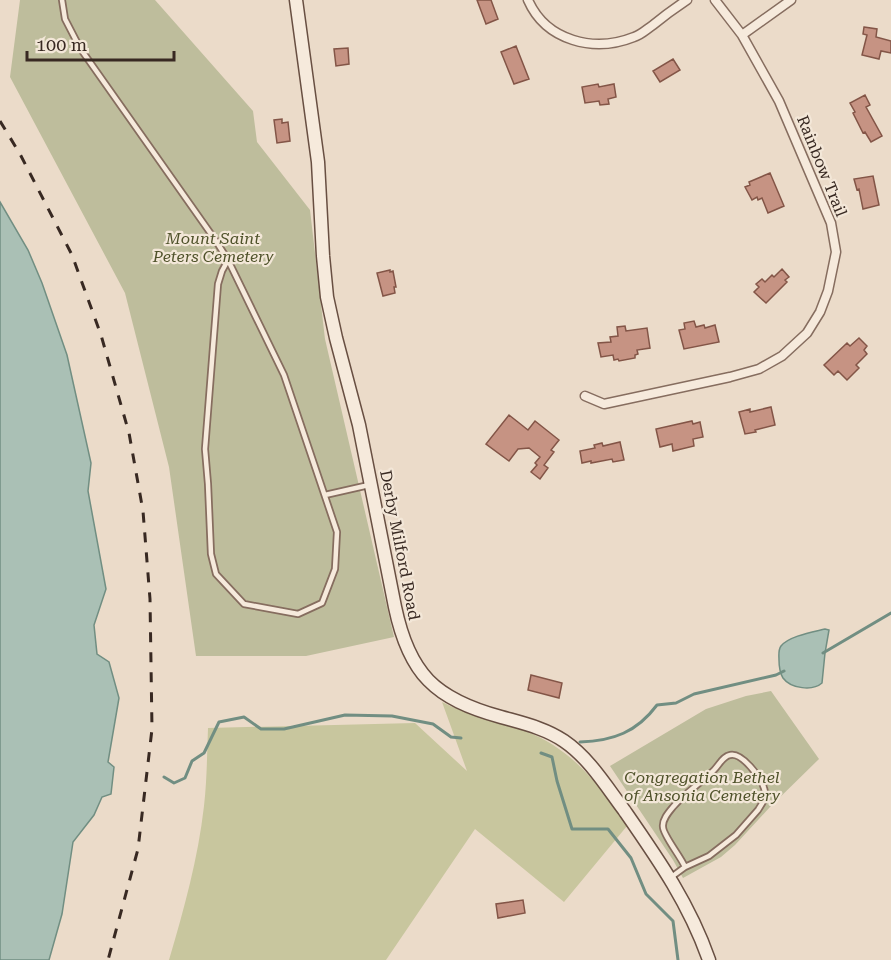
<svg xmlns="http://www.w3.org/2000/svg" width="891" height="960" viewBox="0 0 891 960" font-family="'Roboto Serif',serif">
<rect width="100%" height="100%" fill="#ebdbc9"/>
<path fill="#c8c69e" d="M442,702c27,14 55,19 83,29 46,17 76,55 102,95l-63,76 -89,-73 -89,131h-217c15,-51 29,-101 35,-154 3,-26 3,-52 4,-78l207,-5 52,48z"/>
<path fill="#bebd9c" d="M20,0h135l98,111 4,31 53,68 15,129 69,298 -88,19h-110l-27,-189 -44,-174 -115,-216z
M771,691l48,68 -49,48 -35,38 -14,12 -38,21 -10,-18 -63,-94 96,-57 40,-13z"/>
<path fill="#aac0b5" stroke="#718e82" stroke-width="1.5" d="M0,202l28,48 14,33 25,72 24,108 -3,28 18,98 -12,36 3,29 12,8 10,36 -11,64 6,5 -3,27 -9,3 -8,18 -21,27 -11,72 -13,46h-49z
M825,629l4,1 -4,23 -3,30c-9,8 -31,6 -39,-5 -3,-5 -4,-12 -4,-18 0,-4 -1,-10 2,-14 8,-10 32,-14 44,-17z"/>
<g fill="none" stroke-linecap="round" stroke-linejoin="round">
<path stroke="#718e82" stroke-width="3" d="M823,653l68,-40
M580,742c33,-1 57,-10 77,-37l19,-2 18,-9 82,-19 8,-4
M541,753l11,4 5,24 15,48h36l23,29 15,36 27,27 5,39
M164,777l10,6 11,-5 7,-17 12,-8 15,-31 25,-5 17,12h23l61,-14 47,1 41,8 18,13 10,1"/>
</g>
<path fill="#c69383" stroke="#835547" stroke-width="1.5" d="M477,0h14l7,19 -12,5z
M864,27l13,2 -1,8 15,4v12l-10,-2 -2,8 -17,-4 5,-20 -4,-1z
M516,46l13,33 -15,5 -13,-32z
M348,48l1,16 -13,2 -2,-17z
M673,59l7,11 -20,12 -7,-11z
M598,84l1,3 15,-3 2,13 -8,2 1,5 -9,1 -1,-4 -14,2 -3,-16z
M865,95l5,10 -4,2 16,29 -11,6 -6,-10 -2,1 -10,-20 2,-1 -5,-9z
M282,119v4l6,-1 2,19 -13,2 -3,-23z
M770,173l14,33 -16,7 -6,-15 -4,2 -1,-3 -5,3 -7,-13 5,-2 -1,-3z
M873,176l6,29 -16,4 -4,-20 -2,1 -3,-11z
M782,269l7,8 -4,3 2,2 -21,21 -12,-11 5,-5 -3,-3 6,-5 3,3 7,-7 2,2z
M390,270v2l3,-1 3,16h-2l1,6 -12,3 -6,-23z
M694,321l2,6 8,-2 1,3 10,-3 4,17 -35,7 -5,-19 6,-1 -1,-6z
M625,326l1,5 21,-3 3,20 -13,2 1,4 -3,1v3l-16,3 -1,-2 -4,1 -1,-5 -12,2 -3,-14 13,-1 -1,-5 8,-1 -1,-9z
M859,338l8,8 -3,4 3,4 -11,11 3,3 -12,12 -9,-9 -4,4 -10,-10 23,-22 3,3z
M771,407l4,18 -20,5 1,2 -11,2 -6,-22 11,-3v3z
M509,415l19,15 7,-9 24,19 -8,10 3,2 -10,13 4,3 -8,11 -9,-7 6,-7 -2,-2 5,-6 -11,-9 -11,1 -9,12 -23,-17z
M692,421l1,3 7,-2 3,15 -10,2 1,7 -21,5 -1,-7 -12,3 -4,-18z
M620,442l4,18 -11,2 -1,-3 -21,4v-2l-9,2 -2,-12 15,-3 -1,-3 8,-2 1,3z
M531,675l31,8 -3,15 -31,-8z
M523,900l2,13 -27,5 -2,-14z"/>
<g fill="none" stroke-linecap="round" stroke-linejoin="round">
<g stroke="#866d5f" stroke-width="8">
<path id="service" d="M62,0l3,19 15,29 136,193 12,19 56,115 53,157 -2,37 -13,34 -24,11 -54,-10 -28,-30 -5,-20 -3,-70 -3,-35 13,-165 4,-13 6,-11
M325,495l44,-10
M670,878l15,-11 24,-11 27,-21 22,-25 8,-13c-1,-3 -1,-6 -2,-9 -3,-10 -22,-36 -34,-33 -7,1 -11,10 -16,15 -13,13 -29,23 -41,37 -5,6 -11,13 -10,20 0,8 18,30 22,40"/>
</g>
<g stroke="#866d5f" stroke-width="11">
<path id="minor" d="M528,0c18,41 66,53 106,37 7,-2 13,-8 19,-12 11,-9 22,-17 34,-25
M742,35l49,-35
M585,396l19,8 126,-27 29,-8 23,-13 25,-23 13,-21 8,-21 8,-39 -5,-29 -52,-122 -37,-66 -27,-35"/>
</g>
<g stroke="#684f42" stroke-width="15">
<path id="secondary" d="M296,0l22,162 5,94 4,41 9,41 23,87 36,182c14,67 40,92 106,110 21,6 44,11 63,24 25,17 42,45 60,69 34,49 65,93 85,150"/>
</g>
<use href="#service" stroke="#f6eadc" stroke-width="4.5"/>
<use href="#minor" stroke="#f6eadc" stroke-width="8"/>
<use href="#secondary" stroke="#f6eadc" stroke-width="12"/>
<path stroke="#382922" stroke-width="3" stroke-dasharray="10 10" stroke-linecap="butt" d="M0,121l20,33 52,101 29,80 28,98 14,78 7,88 2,130 -14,120 -30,111"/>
</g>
<g text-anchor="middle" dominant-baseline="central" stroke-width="4.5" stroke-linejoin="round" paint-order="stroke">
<g font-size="16" fill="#382922" stroke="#f3e7d8">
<text transform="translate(822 166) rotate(68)">Rainbow Trail</text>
<text transform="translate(400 545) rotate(79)">Derby Milford Road</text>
</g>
<g font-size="16" font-style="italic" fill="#4f522a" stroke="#f3e7d8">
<text x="213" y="238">Mount Saint<tspan x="213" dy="18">Peters Cemetery</tspan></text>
<text x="702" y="777">Congregation Bethel<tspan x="702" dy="18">of Ansonia Cemetery</tspan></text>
</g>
</g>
<path d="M27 51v9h147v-9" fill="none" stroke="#382922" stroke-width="3"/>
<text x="36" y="51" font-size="18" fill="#382922" stroke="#f3e7d8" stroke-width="4.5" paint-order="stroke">100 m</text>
</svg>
